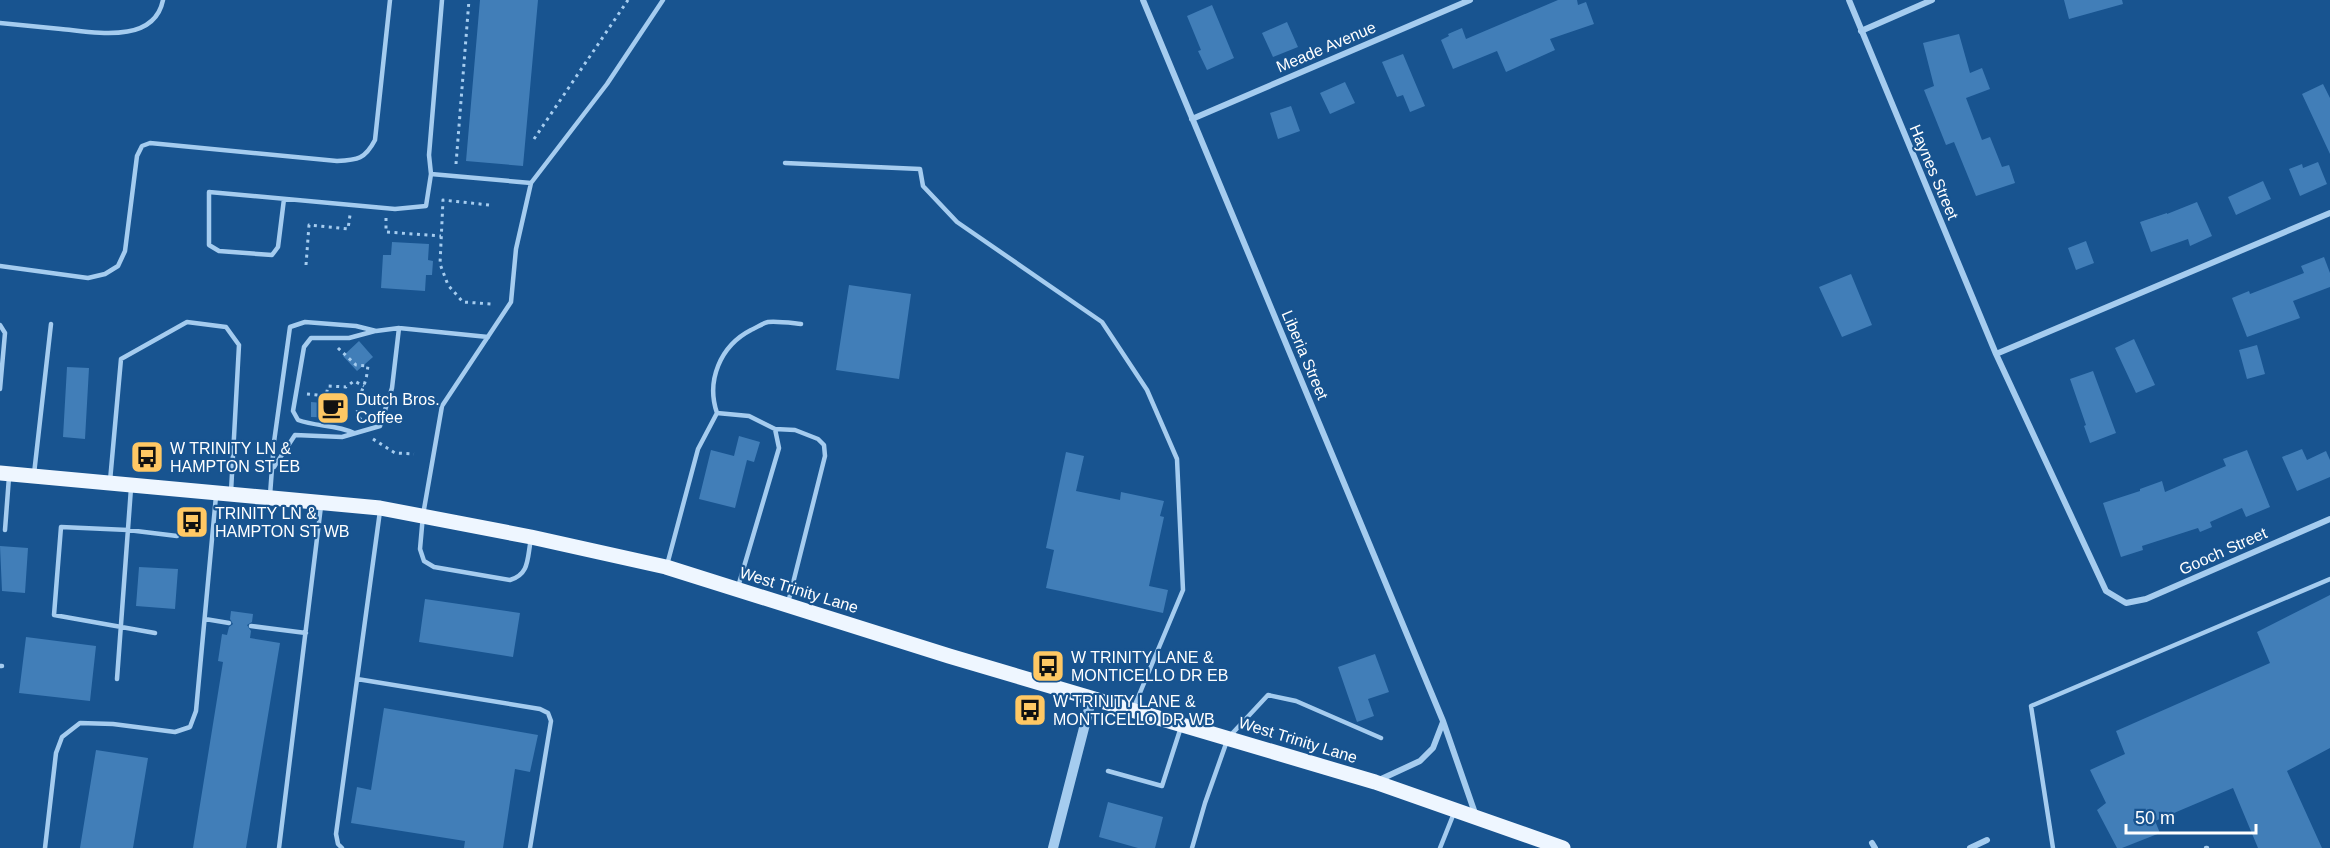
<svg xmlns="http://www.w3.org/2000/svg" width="2330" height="848" viewBox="0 0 2330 848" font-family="Helvetica,sans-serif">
<rect width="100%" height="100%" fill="#185490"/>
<path fill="#417eb8" d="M480,0h58l-15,166 -57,-5z
M1558,0h19l1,5 8,-3 8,22 -44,15 5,11 -49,22 -9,-21 -44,18 -12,-29 8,-4 -1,-2 14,-6 4,11z
M2064,0h58l1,4 -54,15z
M1212,5l22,53 -27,12 -9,-19 3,-1 -14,-34z
M1287,22l11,25 -25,10 -11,-24z
M1959,34l11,39 12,-5 8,21 -24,9 16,42 8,-3 12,30 7,-2 6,18 -39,13 -22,-54 -8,3 -22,-55 10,-4 -11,-43z
M1403,54l22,52 -15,6 -7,-17 -6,2 -15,-35z
M1345,82l10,21 -25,11 -10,-21z
M2323,84l7,14v56l-28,-60z
M1291,106l9,25 -22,8 -8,-26z
M2318,162l9,22 -27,12 -11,-27 13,-5 1,4z
M2263,181l8,18 -35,16 -8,-18z
M2197,202l15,34 -22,10 -2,-7 -37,13 -11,-30 27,-9v1z
M2086,241l8,22 -18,7 -8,-22z
M392,242l37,2 -1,16 5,1 -1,14h-6l-1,16 -44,-3 2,-33h8z
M2324,257l6,16v14l-37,14 7,17 -53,19 -15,-39 17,-7 1,3 54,-21 -3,-7z
M1851,274l21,51 -30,12 -23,-50z
M849,285l62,9 -12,85 -63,-9z
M2134,339l21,46 -19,8 -21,-45z
M359,341l14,16 -16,14 -14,-15z
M2257,345l8,29 -18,5 -8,-29z
M67,367l22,1 -4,71 -22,-2z
M2093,371l23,62 -26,10 -6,-17 2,-1 -16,-46z
M323,394h21l1,24 -34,-1v-15l12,1z
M739,436l21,6 -6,20 -7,-2 -12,48 -36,-9 12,-49 23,6z
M2302,449l5,11 19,-9 4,9v17l-33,14 -15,-34z
M2247,450l23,57 -24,10 -4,-9 -32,14 2,5 -12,5 -2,-4 -56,18 1,4 -22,7 -18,-54 37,-12v-2l22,-8 3,11 61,-26 -3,-7z
M1066,452l18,4 -8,35 44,9 1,-8 43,9 -4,15 4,1 -15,69 19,4 -5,23 -117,-25 8,-38 -8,-2z
M0,546l28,2 -3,45 -23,-2z
M139,567l39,2 -3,40 -39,-3z
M2330,595v153l-43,23 35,77h-64l-25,-60 -78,33 5,12 -38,15h-5l-20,-38 9,-7 -16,-33 35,-16 -9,-23 154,-68 -13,-31z
M425,599l95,14 -7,44 -94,-15z
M231,611l22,3 -1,8 -5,3 4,6 -1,7 30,5 -34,205h-53l30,-186 -5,-1 4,-27 5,1 2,-8 4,-3 -3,-5z
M26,637l70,9 -6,55 -71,-8z
M1375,654l14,38 -21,7 6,17 -17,6 -19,-55z
M384,708l154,27 -8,37 -15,-3 -12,79h-39l1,-7 -114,-18 6,-36 14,3z
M96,750l52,8 -15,90h-53z
M1108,802l55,15 -8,31h-17l-39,-11z"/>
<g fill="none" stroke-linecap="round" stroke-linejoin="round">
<path stroke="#a5ccef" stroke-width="3" stroke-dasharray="3 4.5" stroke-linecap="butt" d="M534,139l94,-139
M456,164l13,-164
M489,205l-46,-5 -3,64 8,21 15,17 29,2
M386,218v14l55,4
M306,265l3,-40 39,4 2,-14
M338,348l18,17 12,1c-1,5 -1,11 -3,16 -4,14 -13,24 -4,38
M307,394l19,2 2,-10 18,1 8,-6 10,5
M373,439l22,14 19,1"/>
<path stroke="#a5ccef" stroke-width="4.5" d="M442,0l-13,155 2,19 100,9
M0,23c20,2 41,4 61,6 32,3 93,16 102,-29
M785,163l135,6 3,17 34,36 145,100 45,68 30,69 6,131 -49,117
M284,199l-6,48 -6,8 -53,-4 -10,-6v-53l186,17 31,-3 5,-32
M0,266l88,12 17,-4 13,-8 7,-15 12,-95 5,-10 8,-3 187,18c21,-1 28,-2 38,-21l15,-140
M0,325l5,8 -5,56
M717,413l32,3 26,13 20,1 23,9 6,6 1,11 -37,147
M354,433c-18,-9 -38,-6 -56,-13l-5,-9 11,-64 7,-9h38l26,-7
M274,467l21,-32 47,2 38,-11 12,-38 7,-60
M34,474l17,-150
M110,481l11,-122 66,-37 39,5 13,18 -8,147
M270,495l4,-53 16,-115 15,-5 51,4 20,5 23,-3 89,9
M5,530l4,-53
M531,539c-4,19 -1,35 -21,41l-76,-13 -10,-6 -4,-12 3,-34 19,-109 69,-104 5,-53 15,-66 76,-99 56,-84
M667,565l31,-116 19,-36c-11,-32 3,-67 34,-83 5,-2 12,-7 17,-8 10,-1 23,1 33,2
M738,587l41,-139 -4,-19
M205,619l24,4
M251,626l55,7
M155,633l-101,-18 7,-88 67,3 49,6
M0,666h2
M117,679l14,-191
M357,679l183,30 8,4 3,8 -21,127
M1108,771l54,15 19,-59
M45,848l11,-95 6,-16 18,-14 33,1 62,8 15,-5 6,-16 20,-215
M279,848l42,-342
M342,848l-4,-4 -2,-10 44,-323
M1192,848l13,-45 23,-65 40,-43 28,6 85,37
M1440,848l14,-35
M2053,848l-22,-142 299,-127
M2206,848h1"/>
<path stroke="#a5ccef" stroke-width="6" d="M1143,0l300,721 33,95
M1849,0l147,354 110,237 20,12 20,-4 184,-80
M1861,31l71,-31
M1192,119l278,-119
M1996,354l334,-141
M1379,780l41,-19 13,-13 10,-26
M1872,843l3,5
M1970,848l17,-8"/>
<path stroke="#a5ccef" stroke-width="10" d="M1053,848l39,-151"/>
<path stroke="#eef6ff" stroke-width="15" d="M0,473l380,35 151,29 135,30 283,89 426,126 188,66"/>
</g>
<defs>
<g id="cafe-square" transform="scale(1.725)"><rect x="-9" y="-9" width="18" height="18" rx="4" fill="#ffc864" stroke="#185490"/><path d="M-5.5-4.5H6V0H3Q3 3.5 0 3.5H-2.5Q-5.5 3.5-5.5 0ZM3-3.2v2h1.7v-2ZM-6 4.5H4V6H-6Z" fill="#111"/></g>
<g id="bus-square" transform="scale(1.725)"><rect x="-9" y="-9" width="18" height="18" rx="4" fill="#ffc864" stroke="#185490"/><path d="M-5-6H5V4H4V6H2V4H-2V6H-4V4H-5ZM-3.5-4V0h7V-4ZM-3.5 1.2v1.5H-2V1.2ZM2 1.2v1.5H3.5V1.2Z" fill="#111"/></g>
</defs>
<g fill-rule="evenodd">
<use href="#cafe-square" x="333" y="408"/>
<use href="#bus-square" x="147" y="457"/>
<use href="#bus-square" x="192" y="522"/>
<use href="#bus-square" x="1048" y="666"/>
<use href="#bus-square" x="1030" y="710"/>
</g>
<g text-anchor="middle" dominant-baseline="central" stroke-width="4.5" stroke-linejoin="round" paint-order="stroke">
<g font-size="16" fill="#fff" stroke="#185490">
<text transform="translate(1326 47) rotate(-23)">Meade Avenue</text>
<text transform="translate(1934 172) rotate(67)">Haynes Street</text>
<text transform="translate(1305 355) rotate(67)">Liberia Street</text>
<text transform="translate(2223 551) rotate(-24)">Gooch Street</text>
<text transform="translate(799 590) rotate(17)">West Trinity Lane</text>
<text transform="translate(1298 740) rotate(17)">West Trinity Lane</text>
</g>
<g font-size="16" fill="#fff" stroke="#185490" text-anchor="start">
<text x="356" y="399">Dutch Bros.<tspan x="356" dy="18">Coffee</tspan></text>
<text x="170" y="448">W TRINITY LN &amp;<tspan x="170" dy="18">HAMPTON ST EB</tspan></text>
<text x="215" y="513">TRINITY LN &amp;<tspan x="215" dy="18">HAMPTON ST WB</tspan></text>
<text x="1071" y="657">W TRINITY LANE &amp;<tspan x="1071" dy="18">MONTICELLO DR EB</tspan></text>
<text x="1053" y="701">W TRINITY LANE &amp;<tspan x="1053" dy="18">MONTICELLO DR WB</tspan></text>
</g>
</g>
<path d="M2126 824v9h130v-9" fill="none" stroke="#ffffff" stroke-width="3"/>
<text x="2135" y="824" font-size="18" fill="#ffffff" stroke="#185490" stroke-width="4.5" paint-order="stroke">50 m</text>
</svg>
